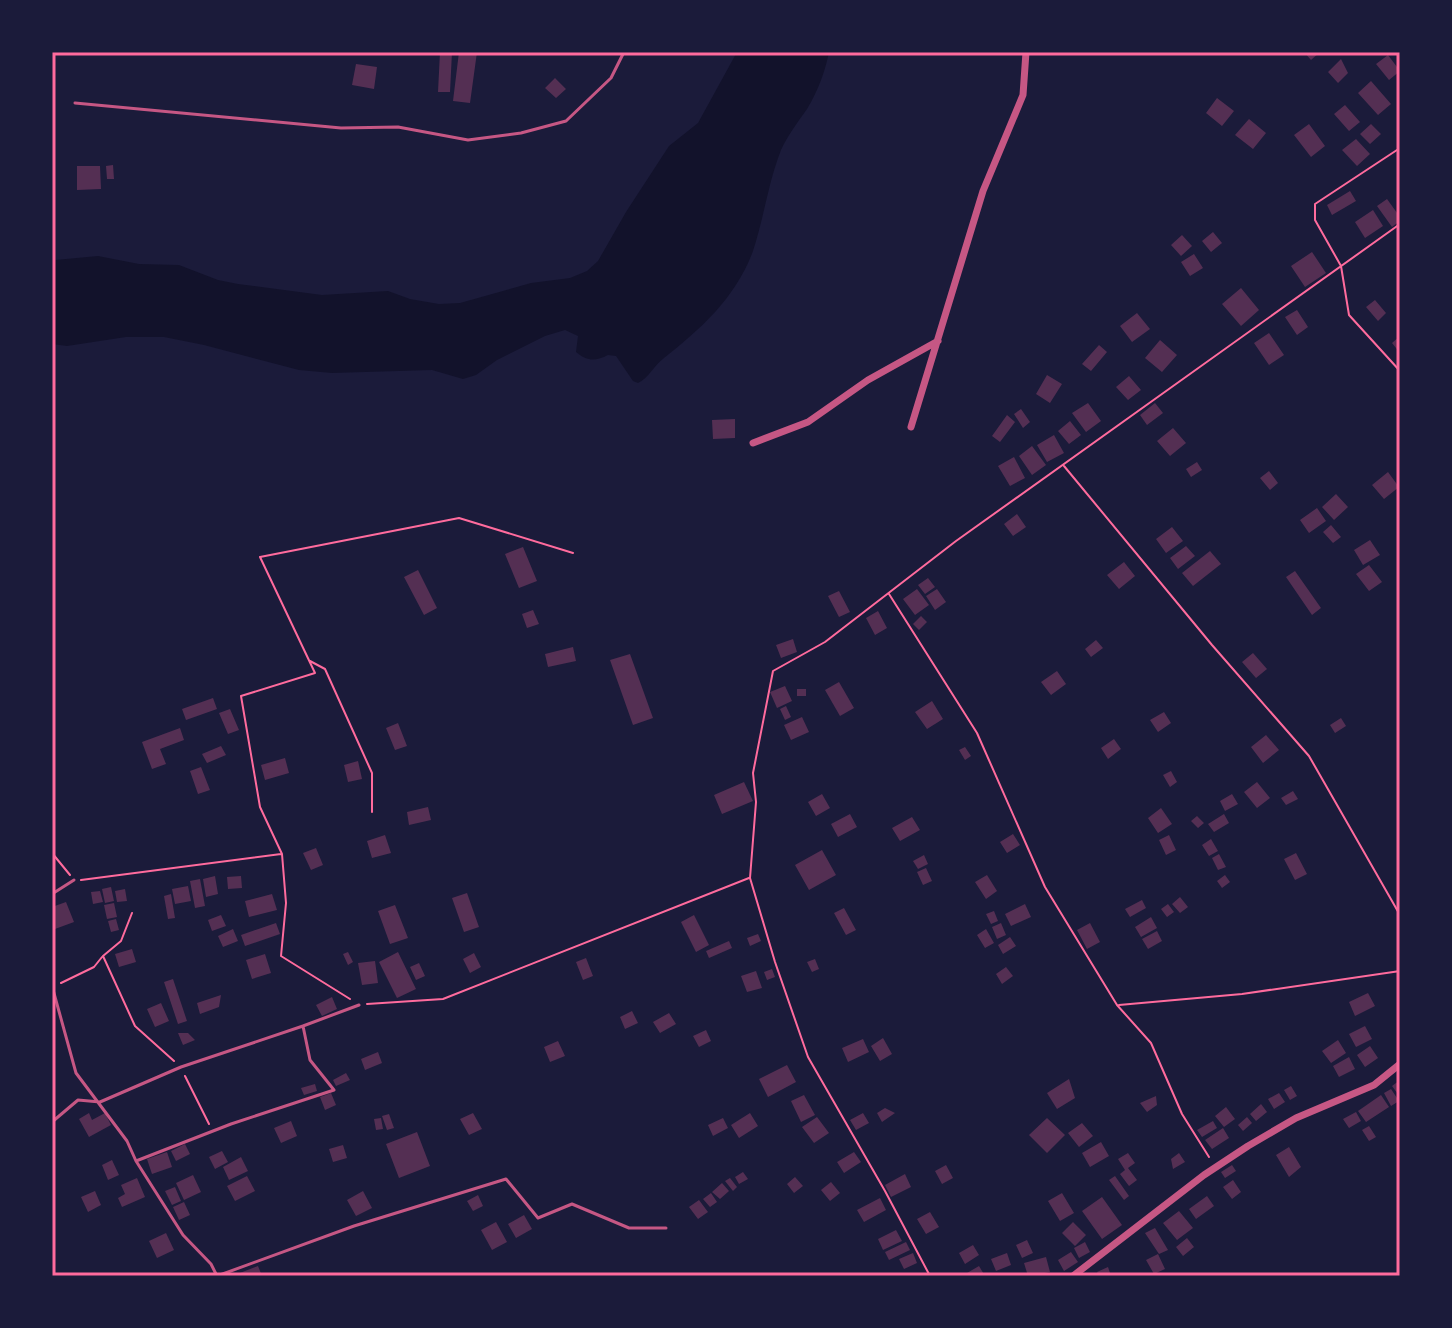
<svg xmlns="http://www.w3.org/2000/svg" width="1452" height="1328" viewBox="0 0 1452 1328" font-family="'Public Sans',sans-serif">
<rect width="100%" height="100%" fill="#1b1b3a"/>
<path fill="#12122b" d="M737,52h92c-4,20 -11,39 -22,57 -10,14 -19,26 -26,41 -13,33 -17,68 -28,101 -17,46 -51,77 -89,107 -10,7 -15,20 -26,25l-5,-2 -17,-25 -8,-1c-12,6 -20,7 -32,-3l2,-16 -13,-6 -20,6 -48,24 -21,15 -13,4 -31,-9 -100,3 -33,-3 -95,-25 -40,-8h-38l-59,9 -15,-2v-83l3,-1 43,-4 41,8 40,1 39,15 20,4 84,11 66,-4 22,8 29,5 21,-1 71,-20 39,-5 17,-7 11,-10 28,-49 43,-66 29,-23z"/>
<path fill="#542f53" d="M440,52h12l-2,40h-12z
M459,52h18l-7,51 -17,-2z
M1304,52h16l-9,8z
M1388,55l12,16 -11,9 -13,-16z
M1341,59l7,14 -10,10 -10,-11z
M356,64l21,3 -3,22 -22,-4z
M555,78l11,11 -10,9 -11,-10z
M1371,81l20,23 -13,11 -20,-22z
M1217,98l17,13 -12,15 -16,-13z
M1345,105l15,17 -11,9 -15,-17z
M1249,119l17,14 -13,16 -18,-14z
M1309,124l16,22 -14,11 -17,-22z
M1371,124l10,10 -11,10 -10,-10z
M1356,139l14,15 -13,12 -15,-16z
M113,165l1,14h-7l-1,-13z
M77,166h23l1,23 -24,1z
M1350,191l6,10 -24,14 -5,-10z
M1387,199l13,18v4l-8,6 -15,-21z
M1373,210l10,16 -18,12 -10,-16z
M1213,232l9,11 -11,9 -9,-11z
M1182,235l10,11 -11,10 -10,-11z
M1312,252l14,21 -21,14 -14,-21z
M1194,254l9,14 -13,8 -9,-14z
M1241,288l18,22 -18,16 -19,-22z
M1375,300l11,13 -8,8 -12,-14z
M1297,310l11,17 -11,8 -12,-18z
M1137,313l13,16 -18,13 -12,-16z
M1269,333l15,22 -15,10 -15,-22z
M1400,336v17l-8,-10z
M1160,340l17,15 -15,17 -17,-14z
M1099,345l8,7 -16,19 -9,-7z
M1047,375l15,9 -12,19 -14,-9z
M1129,376l12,14 -13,10 -12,-13z
M1088,403l13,18 -15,11 -14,-19z
M1155,403l8,10 -16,12 -7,-10z
M1021,409l9,13 -7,6 -9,-14z
M1007,415l8,7 -15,20 -8,-6z
M735,419v19l-22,1 -1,-19z
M1070,421l11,14 -12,9 -11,-13z
M1173,428l13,15 -16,13 -13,-15z
M1054,435l10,18 -17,9 -10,-17z
M1032,446l14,19 -14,10 -13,-19z
M1014,457l11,21 -15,8 -12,-20z
M1197,462l5,8 -11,7 -5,-8z
M1269,471l9,12 -8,7 -10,-12z
M1388,472l11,15 -15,12 -12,-14z
M1336,494l12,13 -14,13 -12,-13z
M1317,508l9,13 -17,12 -9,-13z
M1017,514l9,13 -13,9 -9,-12z
M1331,525l10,12 -8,6 -10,-11z
M1172,527l11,14 -17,12 -10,-14z
M1370,540l10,15 -17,10 -9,-15z
M1186,546l9,10 -17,13 -8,-11z
M523,547l14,34 -18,7 -14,-34z
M1210,551l11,13 -28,22 -11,-13z
M1124,562l11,14 -16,13 -12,-14z
M1369,565l13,17 -13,9 -13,-17z
M418,570l19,38 -13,7 -20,-38z
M1295,571l26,37 -9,7 -26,-38z
M928,578l7,9 -10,7 -7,-9z
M917,589l12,16 -14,10 -12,-16z
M937,589l9,13 -11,8 -9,-14z
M839,591l11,21 -11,5 -11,-21z
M533,610l6,14 -12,4 -5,-14z
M878,611l9,17 -12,7 -9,-17z
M921,616l6,6 -8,8 -6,-6z
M793,639l4,13 -16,6 -5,-13z
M1096,640l7,8 -12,9 -6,-8z
M573,647l3,14 -28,6 -3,-13z
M1253,653l14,16 -11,9 -14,-16z
M630,654l23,64 -20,7 -23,-65z
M1057,671l9,13 -15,11 -10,-13z
M839,682l15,26 -14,8 -15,-26z
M785,686l7,15 -15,7 -7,-16z
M797,689h9v7h-9z
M213,698l4,11 -31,11 -4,-11z
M932,701l11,18 -16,10 -12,-17z
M786,706l5,11 -6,3 -5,-11z
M230,709l9,21 -11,4 -9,-21z
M1164,712l7,11 -13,9 -8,-12z
M802,717l7,15 -18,8 -7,-15z
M1341,718l5,8 -11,7 -5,-8z
M398,723l9,23 -12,4 -9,-22z
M180,728l4,12 -24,9 6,15 -14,5 -10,-27z
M1266,735l13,15 -16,13 -12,-16z
M1114,739l7,10 -13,10 -7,-11z
M221,746l5,9 -19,8 -5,-9z
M965,747l6,9 -6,4 -6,-10z
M285,758l4,15 -24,7 -4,-15z
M358,761l4,18 -14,3 -4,-17z
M201,767l9,23 -12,4 -8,-23z
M1171,771l6,11 -7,5 -7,-12z
M744,782l9,19 -31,13 -8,-19z
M1257,782l13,16 -13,10 -13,-16z
M1293,791l5,8 -12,6 -5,-7z
M822,794l8,14 -14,8 -8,-14z
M1232,794l6,10 -13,7 -5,-10z
M428,807l3,13 -22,5 -2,-13z
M1161,808l11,16 -14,9 -10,-15z
M850,814l7,13 -19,10 -7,-13z
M1224,814l5,9 -15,9 -6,-8z
M1197,816l7,7 -6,5 -7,-7z
M912,817l8,13 -20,11 -8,-13z
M1013,834l7,11 -13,8 -7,-11z
M385,835l6,18 -19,5 -5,-17z
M1169,835l7,15 -10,5 -7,-15z
M1211,839l7,12 -9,5 -7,-11z
M316,848l7,17 -12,5 -8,-17z
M822,850l14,25 -27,15 -14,-25z
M1296,853l11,21 -12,6 -11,-21z
M1219,854l7,13 -8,3 -6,-12z
M924,855l4,9 -10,5 -5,-8z
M926,868l6,13 -9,4 -6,-13z
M987,875l10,16 -11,8 -11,-17z
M1225,875l5,7 -8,6 -5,-7z
M215,876l3,18 -12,3 -3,-18z
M241,876l1,12 -14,1 -1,-12z
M200,879l5,27 -10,2 -5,-27z
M188,886l3,15 -16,3 -3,-15z
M111,887l3,14 -9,2 -3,-14z
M125,889l2,12 -10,1 -2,-11z
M100,891l3,11 -10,2 -2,-12z
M467,893l12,34 -15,5 -12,-34z
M171,894l4,24 -7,1 -4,-23z
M272,894l5,16 -28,7 -4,-16z
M1180,897l8,10 -8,6 -8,-9z
M1142,900l4,8 -16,9 -5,-8z
M66,902l8,20 -19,7 -3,-22z
M114,903l3,14 -10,2 -3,-14z
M1025,904l6,13 -20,9 -6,-12z
M1168,904l6,8 -7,5 -6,-8z
M395,905l13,33 -18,6 -12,-33z
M844,908l12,22 -10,5 -12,-22z
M994,911l4,10 -7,3 -5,-10z
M221,915l5,11 -14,5 -4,-11z
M694,915l15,30 -13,7 -15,-30z
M1151,917l6,11 -16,9 -6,-10z
M116,919l3,11 -8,2 -3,-11z
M276,923l4,11 -35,12 -4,-11z
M1001,923l5,12 -9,4 -5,-12z
M1090,923l10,19 -13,7 -10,-19z
M233,929l5,12 -15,6 -5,-11z
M986,929l8,14 -9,5 -8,-13z
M1157,931l5,10 -14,8 -6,-10z
M758,934l3,7 -11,5 -3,-8z
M1010,937l6,9 -13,8 -5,-9z
M729,941l3,7 -23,10 -3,-7z
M132,949l4,13 -17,5 -4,-13z
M348,952l5,10 -5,3 -5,-11z
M398,952l18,37 -19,9 -18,-36z
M474,953l7,14 -11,6 -7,-14z
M265,954l6,19 -19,6 -6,-19z
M586,958l7,18 -10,4 -7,-18z
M815,959l4,10 -7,3 -5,-10z
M375,961l3,22 -16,2 -4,-22z
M419,963l6,13 -9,4 -6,-13z
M1006,967l7,9 -11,8 -6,-10z
M772,969l3,8 -8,3 -3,-8z
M756,971l6,17 -15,4 -6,-16z
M173,979l14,42 -9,3 -14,-42z
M1368,993l7,13 -20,10 -6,-14z
M221,995l-2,12 -19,7 -3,-11z
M332,997l5,12 -15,7 -6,-11z
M161,1003l8,18 -14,6 -8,-18z
M632,1011l6,12 -13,6 -5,-12z
M669,1013l7,11 -16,9 -7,-11z
M1365,1026l7,13 -16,8 -7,-13z
M706,1030l5,11 -12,6 -6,-11z
M178,1033h10l7,7 -12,5z
M883,1038l9,16 -12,7 -9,-15z
M863,1039l6,13 -21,10 -6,-14z
M1338,1040l8,13 -15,10 -9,-12z
M558,1041l7,15 -15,6 -6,-15z
M1370,1046l8,12 -13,9 -8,-12z
M378,1052l4,11 -17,7 -4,-11z
M1349,1057l6,12 -16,8 -6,-11z
M787,1065l9,17 -28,15 -9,-18z
M346,1073l4,7 -14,6 -3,-6z
M1069,1079l6,19 -18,11 -10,-16z
M1400,1080v17l-8,-11z
M315,1084l2,7 -13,4 -3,-7z
M1291,1086l6,10 -7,4 -6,-10z
M1391,1089l8,12 -8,5 -7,-13z
M331,1093l5,12 -11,5 -5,-13z
M1279,1093l6,9 -11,7 -6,-10z
M804,1095l11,20 -14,7 -10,-21z
M1381,1095l8,12 -23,15 -8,-11z
M1156,1096l1,9 -10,7 -7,-9z
M1261,1104l6,8 -11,9 -6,-7z
M1226,1107l9,12 -11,8 -9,-11z
M885,1108l10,5 -13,9 -5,-9z
M1356,1112l5,9 -12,7 -6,-9z
M89,1113l3,7 13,-7 6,12 -22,12 -10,-18z
M473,1113l9,16 -13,6 -9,-16z
M750,1113l8,13 -19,12 -8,-13z
M863,1113l6,10 -13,7 -6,-10z
M389,1114l5,14 -7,2 -5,-14z
M817,1117l12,16 -15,10 -12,-16z
M1247,1117l5,6 -9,8 -5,-6z
M381,1118l2,11 -7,1 -2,-11z
M723,1118l5,10 -15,8 -5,-11z
M1047,1118l18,17 -18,18 -18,-18z
M291,1121l6,15 -16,7 -7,-15z
M1213,1121l4,7 -15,9 -5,-7z
M1082,1123l11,13 -14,11 -11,-14z
M1369,1126l7,11 -7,4 -7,-11z
M1223,1128l6,10 -17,11 -7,-9z
M417,1132l13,34 -31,12 -13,-34z
M1101,1142l8,14 -19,11 -8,-14z
M185,1144l5,10 -14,7 -5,-10z
M343,1145l4,13 -14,4 -4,-13z
M1289,1147l12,20 -12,10 -13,-22z
M222,1151l6,11 -13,7 -6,-12z
M167,1152l5,15 -20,7 -5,-15z
M854,1152l7,10 -17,11 -7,-11z
M1128,1153l7,10 -7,5 9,12 -8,6 -9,-12 5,-4 -7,-11z
M1179,1153l6,9 -12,7 -2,-10z
M241,1157l7,14 -19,9 -6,-13z
M112,1160l7,15 -11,5 -6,-15z
M946,1165l7,13 -11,6 -7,-13z
M1232,1165l4,6 -11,7 -4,-6z
M743,1172l5,7 -9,5 -4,-7z
M905,1174l6,13 -20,10 -6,-12z
M193,1175l8,17 -17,8 -8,-17z
M247,1176l8,15 -20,10 -8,-15z
M1115,1176l14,20 -5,4 -15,-20z
M795,1177l8,9 -9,7 -7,-9z
M137,1178l8,19 -23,10 -4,-9 7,-4 -4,-9z
M730,1178l7,9 -4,4 -8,-10z
M1233,1180l8,12 -9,7 -9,-12z
M831,1182l9,11 -10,8 -9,-11z
M722,1183l7,8 -9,8 -8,-7z
M175,1187l6,14 -9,4 -7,-14z
M95,1191l6,14 -13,7 -7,-15z
M363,1191l9,17 -16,8 -9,-16z
M711,1193l6,9 -7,5 -7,-8z
M1062,1193l12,20 -14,8 -12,-20z
M478,1195l5,11 -10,5 -6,-10z
M1207,1196l7,10 -18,13 -7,-10z
M1102,1197l20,28 -20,14 -20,-28z
M880,1198l6,12 -22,12 -7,-12z
M699,1200l9,12 -10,7 -9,-12z
M184,1202l6,13 -11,5 -6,-13z
M1179,1211l14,17 -16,12 -14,-17z
M930,1212l9,15 -13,7 -9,-15z
M524,1215l8,14 -16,9 -8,-14z
M496,1222l11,20 -15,8 -11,-20z
M1073,1222l13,13 -11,11 -13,-13z
M1155,1228l13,22 -9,4 -14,-21z
M896,1230l6,11 -19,9 -5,-11z
M166,1233l8,17 -17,8 -8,-17z
M1187,1238l7,9 -11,9 -7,-9z
M1027,1240l6,13 -11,5 -6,-13z
M906,1242l4,8 -21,10 -4,-8z
M1085,1242l5,10 -11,6 -5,-10z
M973,1245l6,10 -14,9 -6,-11z
M1071,1252l7,10 -14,9 -6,-11z
M913,1253l4,10 -13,6 -5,-10z
M1007,1253l4,12 -15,6 -5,-12z
M1158,1254l7,15 -11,5 -8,-14z
M1046,1257l4,15 -22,4 -4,-13z
M258,1266l4,10h-30z
M979,1266l6,10h-16l-2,-3z
M1108,1267l3,9h-12l-2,-4z"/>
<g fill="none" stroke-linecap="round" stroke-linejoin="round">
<path stroke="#ff6b9d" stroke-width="2" d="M1400,148l-85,56v16l26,46 8,49 51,56
M1064,466l148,179 97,111 91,159
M889,594l88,139 68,154 72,118 34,38 31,71 27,43
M310,661l15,8 47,104v39
M52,853l18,22
M81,880l200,-26
M132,913l-11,28 -18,15 32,70 39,35
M61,983l33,-16 8,-10
M350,999l-69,-43 5,-53 -4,-49 -22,-47 -19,-111 74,-23 -55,-116 199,-39 114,35
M367,1004l76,-5 306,-121
M1119,1005l123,-11 158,-23
M185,1076l24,48
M930,1276l-45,-85 -77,-134 -33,-95 -25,-84 6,-76 -3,-29 20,-102 52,-29 131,-101 444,-317"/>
<path stroke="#c65784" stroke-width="3" d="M75,103l266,25 57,-1 70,13 53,-7 45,-12 45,-43 13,-26
M52,894l22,-14
M52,986l24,87 51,68 9,20 47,74 28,29 5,10
M52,1122l26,-22 22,2 81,-35 122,-41
M136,1161l95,-37 103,-34 -24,-30 -7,-34 56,-21
M217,1276l137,-50 152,-47 32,39 34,-14 57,24h37"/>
<path stroke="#c65784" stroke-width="7" d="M911,427l72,-236 40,-96 3,-43
M753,443l55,-21 60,-42 70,-39
M1073,1276l131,-101 44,-29 48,-28 78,-33 26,-21"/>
</g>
<rect width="1452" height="1328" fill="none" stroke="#1b1b3a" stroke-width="108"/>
<rect x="54" y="54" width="1344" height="1220" fill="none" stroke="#ff6b9d" stroke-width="3"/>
</svg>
